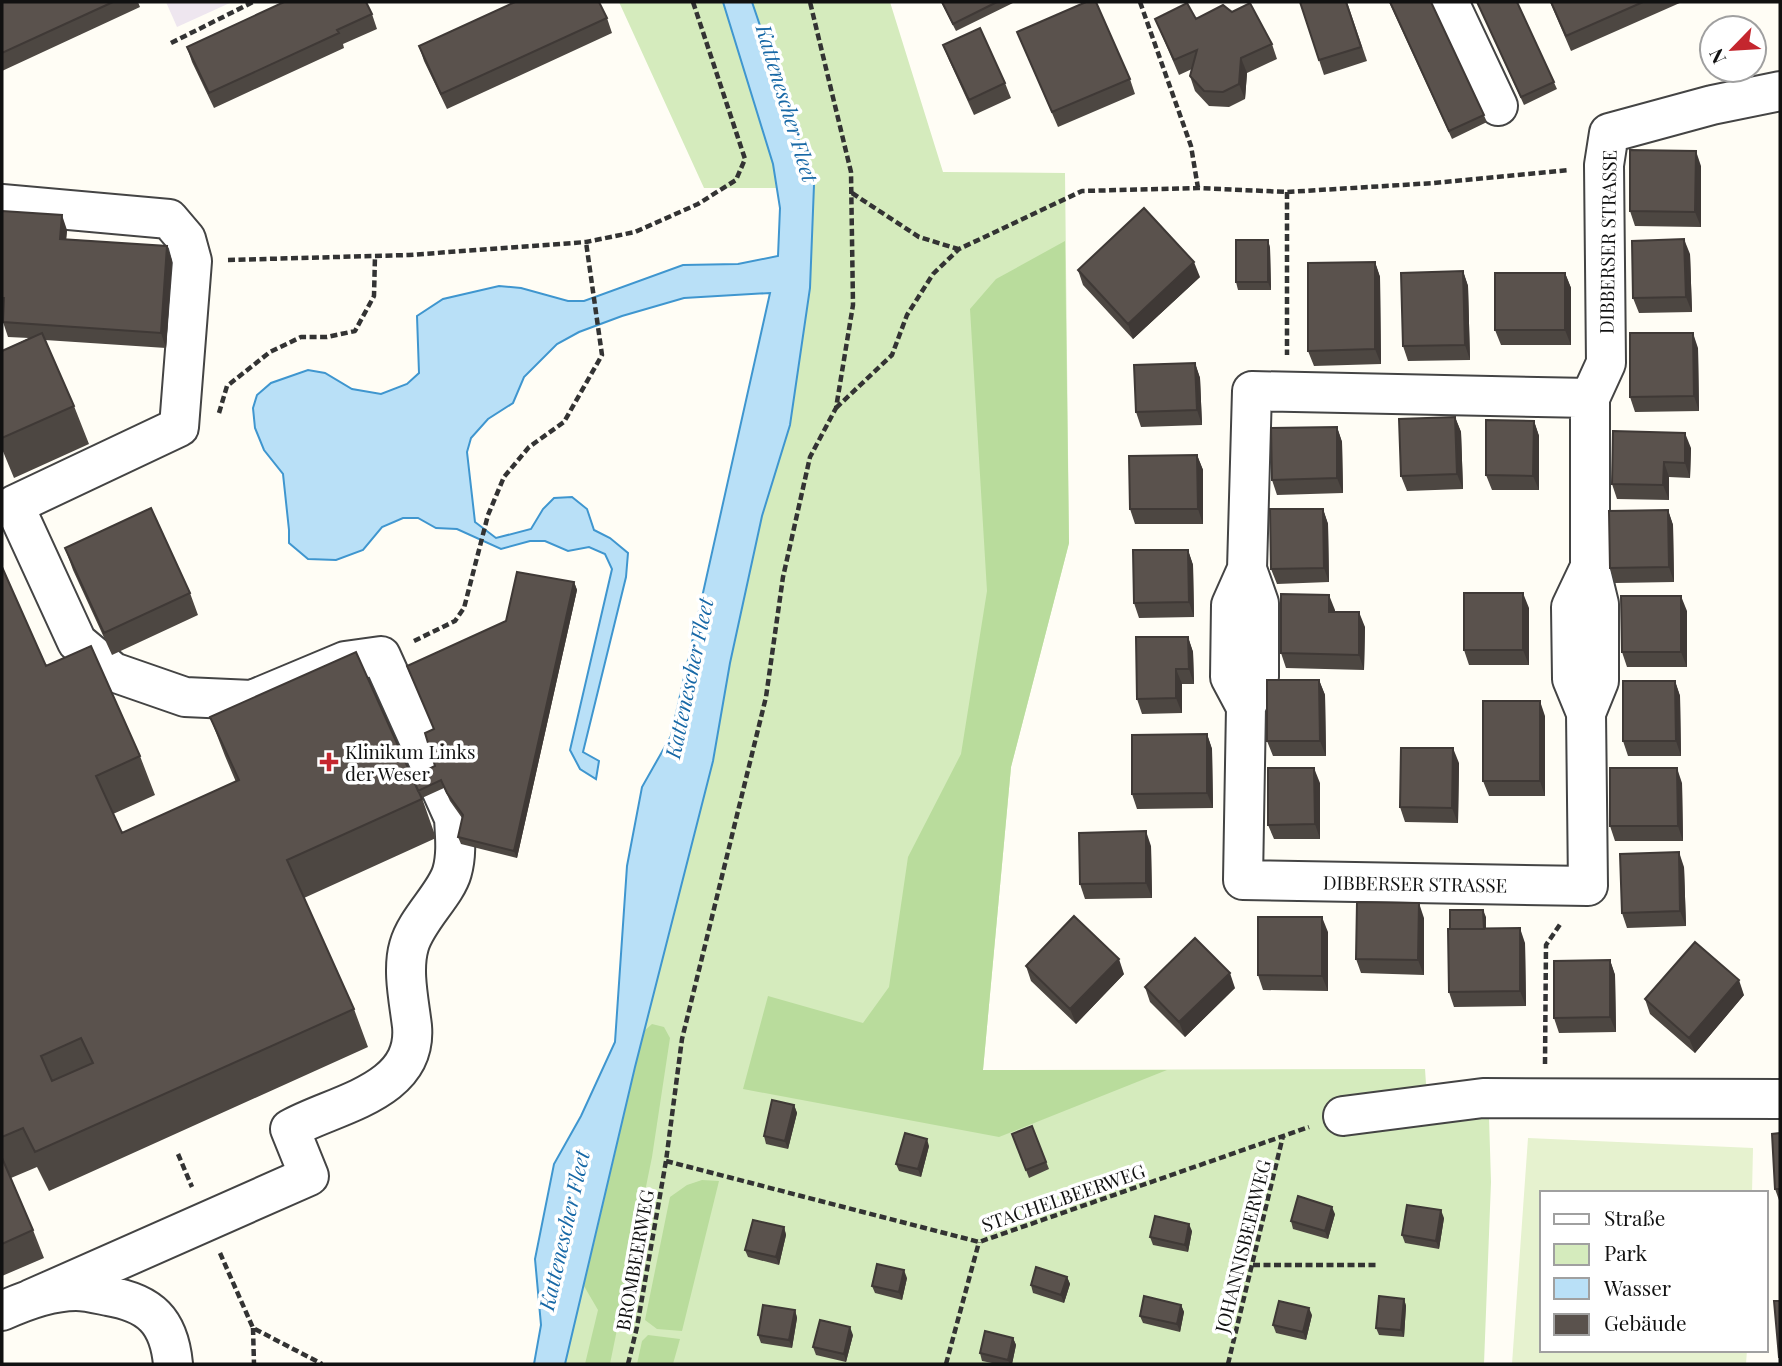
<svg xmlns="http://www.w3.org/2000/svg" width="1782" height="1366" viewBox="0 0 1782 1366" font-family="'Playfair Display',serif">
<rect width="100%" height="100%" fill="#fffdf5"/>
<path fill="#eee6ef" d="M166,2h66l-55,25z"/>
<path fill="#d5ebbd" d="M619,2h271l53,170 122,1 4,370 -58,224 -28,303 442,-1 1,15 62,1 3,97 -7,182h-950l7,-39 -6,-66 19,-95 27,-48 34,-74 12,-176 15,-79 29,-51 108,-480 1,-48 -3,-20h-73z"/>
<path fill="#b9dc9c" d="M1065,241l4,302 -58,224 -28,303h184l-168,67 -256,-48 25,-93 95,27 26,-36 19,-130 53,-103 26,-163 -17,-282 26,-30z
M652,1024l12,3 6,11 -18,119 -42,207h-25l13,-54 -14,-24 60,-255z
M702,1180l17,1 -37,150 -25,-2 -12,-9 25,-123 17,-12z
M648,1335l32,4 -7,25h-36l5,-23z"/>
<path fill="#e6f2cf" d="M1528,1138l225,10 -1,45h-210v157h205l-1,14h-234z"/>
<path fill="#b9e0f7" stroke="#3f96cf" stroke-width="2" d="M723,2h29l62,183 -4,103 -20,137 -28,91 -32,147 -17,98 -78,306 -70,297h-31l7,-39 -6,-66 19,-95 27,-48 34,-74 12,-176 15,-79 29,-51 99,-443 -86,5 -62,18 -43,16 -22,12 -33,33 -11,26 -25,16 -17,19 -4,14 8,70 21,16 35,-9 12,-20 11,-11 18,-1 15,12 7,21 16,8 18,15 -2,24 -43,175 16,9 -3,18 -16,-10 -10,-19 42,-181 -7,-15 -16,-7 -21,4 -23,-10h-15l-29,8 -44,-20 -21,-1 -18,-10h-15l-21,9 -19,23 -27,10 -28,-1 -19,-16v-13l-6,-56 -19,-24 -9,-22 -2,-20 4,-13 14,-12 37,-13 17,3 27,16 29,5 26,-10 12,-11 -2,-57 26,-17 56,-13 22,2 47,13h16l99,-36 55,-1 40,-8 2,-48 -7,-44z"/>
<g fill="none" stroke-linecap="round" stroke-linejoin="round">
<g stroke="#444" stroke-width="42">
<path id="minor" d="M1449,2l49,104
M2,204l167,15 17,20 6,22 -13,166 -165,78 63,137 36,30 72,25 67,3 93,-39 36,-5 73,162c1,18 3,37 -2,54 -6,22 -36,48 -43,74 -7,24 0,55 3,80 6,67 -78,78 -122,103l19,47 -278,123
M1590,398l-338,-7 -5,178 -16,36 -1,72 16,30 -3,173 345,6 -2,-173 -14,-34 -1,-72 19,-40v-169l16,-35 -2,-198 5,-32 103,-28 68,-14
M1246,707l13,-30v-74l-12,-34
M1586,713l13,-32v-77l-9,-37
M1343,1116l140,-18 297,1
M2,1311c22,-10 49,-20 74,-20 10,0 22,3 32,5 42,7 61,25 65,68"/>
</g>
<path stroke="#333" stroke-width="4.5" stroke-dasharray="7 3.5" stroke-linecap="butt" d="M1140,2l51,144 7,42
M171,43l82,-41
M1287,192v163
M852,193l67,44 39,12
M228,260l181,-5 177,-13 49,-10 63,-28 38,-24 9,-21 -52,-157
M836,408l56,-53 15,-40 26,-41 26,-25 123,-58 116,-3 89,4 147,-9 135,-13
M219,413l8,-27 43,-34 31,-15h26l28,-6 19,-35 1,-40
M414,641l41,-20 9,-13 24,-93 16,-38 25,-30 35,-25 38,-67 -16,-113
M1545,1064l1,-119 15,-22
M178,1154l14,33
M666,1161l313,81 330,-115
M220,1253l33,75 69,36
M1253,1265h124
M253,1328l1,36
M628,1364l9,-37 29,-166 16,-122 84,-342 17,-120 27,-120 26,-49 17,-103 -2,-133 -41,-170
M946,1364l33,-122
M1228,1364l55,-228"/>
<use href="#minor" stroke="#fff" stroke-width="38"/>
</g>
<path fill="#4d4742" d="M2,2h136l2,5 -138,64z
M941,2h74l-59,29z
M1347,2l20,59 -43,14 -5,-15z
M1389,2h42l56,120 -35,17z
M1477,2h40l40,87 -33,16z
M1550,2h132l-111,49z
M372,14l5,15 -34,15 1,4 -130,60 -22,-46 -5,-15z
M607,18l5,15 -165,76 -23,-48 -5,-15z
M1155,19h41l76,25 5,15 -30,14 -2,26 -16,8 -20,-1 -14,-15 -5,-15 2,-7 -13,6z
M1017,32l113,47 5,15 -77,33z
M943,45l62,38 6,15 -37,17 -25,-55z
M1701,166v61l-66,-1 -5,-15z
M2,211l65,19 -1,9 101,7 5,15 -6,87 -121,-8 29,66 15,38 -75,34 -12,-29v-98l27,-13 -21,-1 -5,-15z
M1268,240l2,8 1,42h-33l-2,-8z
M1690,254l2,58 -53,1 -6,-15z
M1375,262l5,15 1,87 -67,2 -6,-15z
M1078,270l122,7 -67,62 -50,-54z
M1463,271l5,15 2,74 -62,1 -5,-15z
M1565,273l6,15v57h-70l-6,-15z
M1698,348l1,63 -64,1 -5,-15z
M1195,363l5,15 2,47 -61,2 -5,-15z
M1455,417l6,15 2,57 -56,2 -6,-15z
M1534,421l5,15v54h-47l-6,-15z
M1337,427l5,15 1,51 -66,2 -5,-15z
M1691,448l-1,30 -21,-1v23l-52,-1 -5,-15z
M1197,455l6,15v54h-68l-5,-15z
M1323,509l5,15 1,58 -52,2 -6,-15z
M1668,510l5,15 1,57 -59,1 -5,-15z
M65,548l125,45 8,22 -86,40 -39,-85z
M1188,550l5,15 1,52 -55,1 -5,-15z
M2,567l44,99 94,90 15,39 -42,19 9,19 114,-51 -11,-26 -15,-39 202,60 23,-11 -1,-37 -27,-63 99,-45 68,-39 3,8 -60,268 -56,-14 -3,-7 4,-19 -12,-17 -6,-13 -22,10 14,40 -132,60 50,111 14,38 -319,144 -12,-24 -26,11 22,52 11,28 -42,18z
M1529,608v57h-60l-5,-15z
M1335,610v2l30,15 -1,43 -78,-2 -5,-15z
M1687,611v56h-60l-5,-15z
M1188,637l5,15 1,32h-12v29l-40,1 -5,-15z
M1319,680l6,15 1,61h-53l-6,-15z
M1675,681l5,15 1,60h-53l-5,-15z
M1545,716v80h-56l-6,-15z
M1207,734l5,15 1,59 -76,1 -5,-15z
M1459,763l-1,60 -53,-1 -5,-15z
M1320,783v56h-46l-6,-14z
M1682,783l1,58h-68l-5,-15z
M1151,846l1,52 -67,1 -5,-15z
M1684,867l2,59 -59,2 -5,-15z
M1486,917v12l39,14 1,63 -72,1 -5,-15 1,-63z
M1424,918v57l-63,-2 -5,-14z
M1328,932v59l-65,-1 -5,-15z
M1610,960l5,15 1,57 -57,1 -5,-15z
M1026,966l98,8 -48,50 -45,-43z
M1145,987l90,1 -50,49 -35,-35z
M1744,995l-49,58 -45,-39 -5,-15z
M794,1105l3,8 -9,36 -22,-5 -2,-8z
M1032,1126l17,43 -20,9 -17,-44z
M1780,1133v70l-5,-14z
M929,1146l-8,31 -22,-6 -3,-7z
M1335,1214l-7,25 -35,-10 -2,-8z
M1444,1218l-5,31 -34,-6 -3,-8z
M784,1227l2,8 -7,30 -31,-8 -3,-7z
M1192,1231l-4,21 -35,-7 -3,-8z
M1067,1277l3,7 -6,19 -31,-10 -2,-8z
M907,1278l-5,22 -27,-7 -3,-7z
M1404,1299l2,7 -2,31 -25,-2 -3,-7z
M1181,1305l3,7 -4,20 -37,-9 -3,-7z
M795,1310l2,8 -5,30 -31,-5 -3,-8z
M1312,1315l-6,25 -30,-7 -3,-8z
M853,1335l-7,27 -30,-7 -3,-8z
M1013,1338l3,7 -4,19h-15l-15,-3 -2,-8z"/>
<path fill="#3f3936" d="M1241,58l6,15 -2,26 -6,-15z
M1696,151l5,15v61l-6,-15z
M62,215l5,15 -2,24 -5,-15z
M1684,239l6,15 2,58 -6,-15z
M1268,240l2,8 1,42 -3,-8z
M167,246l5,15 -6,87 -5,-15z
M1194,262l6,15 -67,62 -5,-15z
M1375,262l5,15 1,87 -6,-15z
M1463,271l5,15 2,74 -5,-15z
M1565,273l6,15v57l-6,-15z
M1693,333l5,15 1,63 -5,-15z
M1195,363l5,15 2,47 -5,-15z
M1455,417l6,15 2,57 -6,-15z
M1534,421l5,15v54l-6,-14z
M1337,427l5,15 1,51 -6,-15z
M1685,433l6,15 -1,30 -5,-15z
M1197,455l6,15v54l-5,-15z
M1664,462l5,15v23l-6,-15z
M1323,509l5,15 1,58 -5,-14z
M1668,510l5,15 1,57 -5,-15z
M1188,550l5,15 1,52 -5,-15z
M574,582l3,8 -60,268 -3,-7z
M1523,593l6,15v57l-6,-15z
M1329,595l6,15v17l-6,-15z
M1681,596l6,15v56l-6,-15z
M1359,612l6,15 -1,43 -5,-15z
M1188,637l5,15 1,32 -5,-15z
M1176,669l6,15v29l-6,-15z
M1319,680l6,15 1,61 -6,-15z
M1675,681l5,15 1,60 -5,-15z
M1540,701l5,15v80l-5,-15z
M1207,734l5,15 1,59 -6,-15z
M1453,748l6,15 -1,60 -6,-15z
M1314,768l6,15v56l-5,-15z
M1677,768l5,15 1,58 -5,-15z
M1146,831l5,15 1,52 -6,-15z
M1679,852l5,15 2,59 -6,-15z
M1419,903l5,15v57l-6,-15z
M1483,910l3,7v26l-2,-7z
M1322,917l6,15v59l-6,-15z
M1520,928l5,15 1,63 -6,-15z
M1119,959l5,15 -48,50 -6,-15z
M1610,960l5,15 1,57 -6,-15z
M1230,973l5,15 -50,49 -6,-15z
M1739,980l5,15 -49,58 -6,-15z
M794,1105l3,8 -9,36 -3,-8z
M927,1139l2,7 -8,31 -3,-8z
M1332,1207l3,7 -7,25 -3,-8z
M1441,1210l3,8 -5,31 -3,-8z
M1189,1224l3,7 -4,21 -3,-7z
M784,1227l2,8 -7,30 -3,-8z
M904,1270l3,8 -5,22 -3,-8z
M1067,1277l3,7 -6,19 -3,-8z
M1404,1299l2,7 -2,31 -3,-7z
M1181,1305l3,7 -4,20 -3,-8z
M1309,1308l3,7 -6,25 -3,-8z
M795,1310l2,8 -5,30 -3,-8z
M850,1327l3,8 -7,27 -2,-8z
M1013,1338l3,7 -4,19h-2l-2,-4z"/>
<path fill="#5a524d" stroke="#3f3936" stroke-width="2" fill-rule="evenodd" d="M2,2h111l-111,51z
M284,2h82l6,12 -35,16 2,3 -130,60 -22,-46z
M515,2h84l8,16 -166,76 -22,-48z
M942,2h55l-44,22z
M1086,2h10l34,77 -78,33 -35,-80z
M1300,2h46l15,45 -42,13z
M1390,2h41l53,113 -35,16z
M1477,2h40l37,80 -33,15z
M1551,2h92l-77,34z
M1187,3l9,16 27,-14 9,7 18,-9 22,41 -31,14 -2,26 -16,8 -19,-1 -14,-15 7,-26 -23,10 -19,-41z
M980,28l25,55 -36,17 -26,-55z
M1630,150l66,1 -1,61 -65,-1z
M1144,208l50,54 -66,62 -50,-54z
M2,211l60,4 -2,24 107,7 -6,87 -158,-11 1,-24h-2z
M1684,239l2,58 -53,1 -1,-57z
M1236,240h32v42h-32z
M1375,262v87l-67,2v-88z
M1463,271l2,74 -62,1 -2,-73z
M1495,273h70v57h-70z
M42,333l32,73 -72,32v-87z
M1630,333h63l1,63 -64,1z
M1195,363l2,47 -61,2 -2,-47z
M1455,417l2,57 -56,2 -2,-57z
M1486,420l48,1 -1,55 -47,-1z
M1337,427v51l-65,2 -1,-52z
M1613,431l72,2v30l-21,-1 -1,23 -51,-1z
M1197,455l1,54h-68l-1,-53z
M151,508l39,85 -86,40 -39,-85z
M1270,509h53l1,59 -53,1z
M1668,510l1,57 -59,1 -1,-57z
M1133,550h55l1,52 -55,1z
M2,567l44,99 45,-20 49,110 -44,20 26,57 117,-53 -29,-63 146,-65 66,147 -135,61 67,149 -319,143 -12,-24 -21,9zM81,1038l12,25 -41,18 -11,-25z
M517,572l57,10 -60,269 -56,-14 5,-22 -16,-22 -6,-13 -23,11 -6,-14 23,-11 -10,-33 9,-4 -27,-63 99,-45z
M1464,593h59v57h-59z
M1281,594l48,1v17h30v43l-78,-2z
M1621,596h60v56h-59z
M1136,637h52l1,32h-13v29l-39,1z
M1267,680h52l1,61h-53z
M1623,681h52l1,60h-53z
M1483,701h57v80h-57z
M1207,734v59l-75,1v-59z
M1401,748h52l-1,60 -52,-1z
M1268,768h46l1,56 -47,1z
M1610,768h67l1,58h-68z
M1146,831v52l-66,1 -1,-51z
M1679,852l1,59 -58,2 -2,-59z
M1357,902l62,1 -1,57 -62,-1z
M1450,910h33l1,19h-34z
M1074,916l45,43 -49,50 -44,-43z
M1258,917h64v59l-64,-1z
M1520,928v63l-71,1 -1,-63z
M1195,938l35,35 -51,49 -34,-35z
M1695,942l44,38 -50,58 -44,-39z
M1610,960v57l-56,1v-57z
M772,1100l22,5 -9,36 -21,-5z
M1032,1126l14,36 -20,8 -14,-36z
M905,1133l22,6 -9,30 -22,-5z
M1780,1133v56h-5l-3,-55z
M2,1158l31,72 -31,14z
M1298,1196l34,11 -7,24 -34,-10z
M1407,1205l34,5 -5,31 -34,-6z
M1155,1216l34,8 -4,21 -35,-8z
M753,1220l31,7 -8,30 -31,-7z
M877,1264l27,6 -5,22 -27,-6z
M1036,1267l31,10 -6,18 -30,-10z
M1144,1296l37,9 -4,19 -37,-8z
M1379,1296l25,3 -3,31 -25,-2z
M1279,1301l30,7 -6,24 -30,-7z
M1774,1301h6v56h-1z
M763,1305l32,5 -6,30 -31,-5z
M820,1320l30,7 -6,27 -31,-7z
M985,1331l28,7 -5,22 -28,-7z"/>
<path fill="#c4262e" stroke="#fff" stroke-width="2.5" d="M325.5 751.5h7v7h7v7h-7v7h-7v-7h-7v-7h7z"/>
<g text-anchor="middle" dominant-baseline="central" stroke-width="7" stroke-linejoin="round" paint-order="stroke">
<g font-size="19" fill="#111" stroke="#fff">
<text transform="translate(1607 242) rotate(-89)">DIBBERSER STRASSE</text>
<text transform="translate(1415 883) rotate(1)">DIBBERSER STRASSE</text>
<text transform="translate(1063 1197) rotate(-19)">STACHELBEERWEG</text>
<text transform="translate(1242 1246) rotate(-76)">JOHANNISBEERWEG</text>
<text transform="translate(634 1260) rotate(-80)">BROMBEERWEG</text>
</g>
<g font-size="19" fill="#111" stroke="#fff" text-anchor="start">
<text x="345" y="751">Klinikum Links<tspan x="345" dy="22">der Weser</tspan></text>
</g>
<g font-size="21" font-style="italic" fill="#1768a6" stroke="#fff">
<text transform="translate(788 103) rotate(73)">Kattenescher Fleet</text>
<text transform="translate(688 678) rotate(-78)">Kattenescher Fleet</text>
<text transform="translate(563 1230) rotate(-77)">Kattenescher Fleet</text>
</g>
</g>
<rect width="1782" height="1366" fill="none" stroke="#111111" stroke-width="7"/>
<rect x="1540" y="1191" width="228" height="161" fill="#ffffff" stroke="#a0a0a0" stroke-width="2"/>
<rect x="1554" y="1214" width="35" height="10" fill="#ffffff" stroke="#a0a0a0" stroke-width="2"/>
<text x="1604" y="1226" font-size="21" fill="#111111">Straße</text>
<rect x="1554" y="1244" width="35" height="21" fill="#d5ebbd" stroke="#a0a0a0" stroke-width="2"/>
<text x="1604" y="1261" font-size="21" fill="#111111">Park</text>
<rect x="1554" y="1278" width="35" height="21" fill="#b9e0f7" stroke="#a0a0a0" stroke-width="2"/>
<text x="1604" y="1296" font-size="21" fill="#111111">Wasser</text>
<rect x="1554" y="1314" width="35" height="21" fill="#5a524d" stroke="#a0a0a0" stroke-width="2"/>
<text x="1604" y="1331" font-size="21" fill="#111111">Gebäude</text>
<g transform="translate(1733 49) rotate(245)"><circle r="33" fill="#ffffff" stroke="#a0a0a0" stroke-width="2"/>
<path d="M0-5L12 26L0 18L-12 26Z" fill="#c4262e"/>
<text y="-10" font-size="19" font-weight="bold" text-anchor="middle" fill="#111111">N</text>
</g>
</svg>
